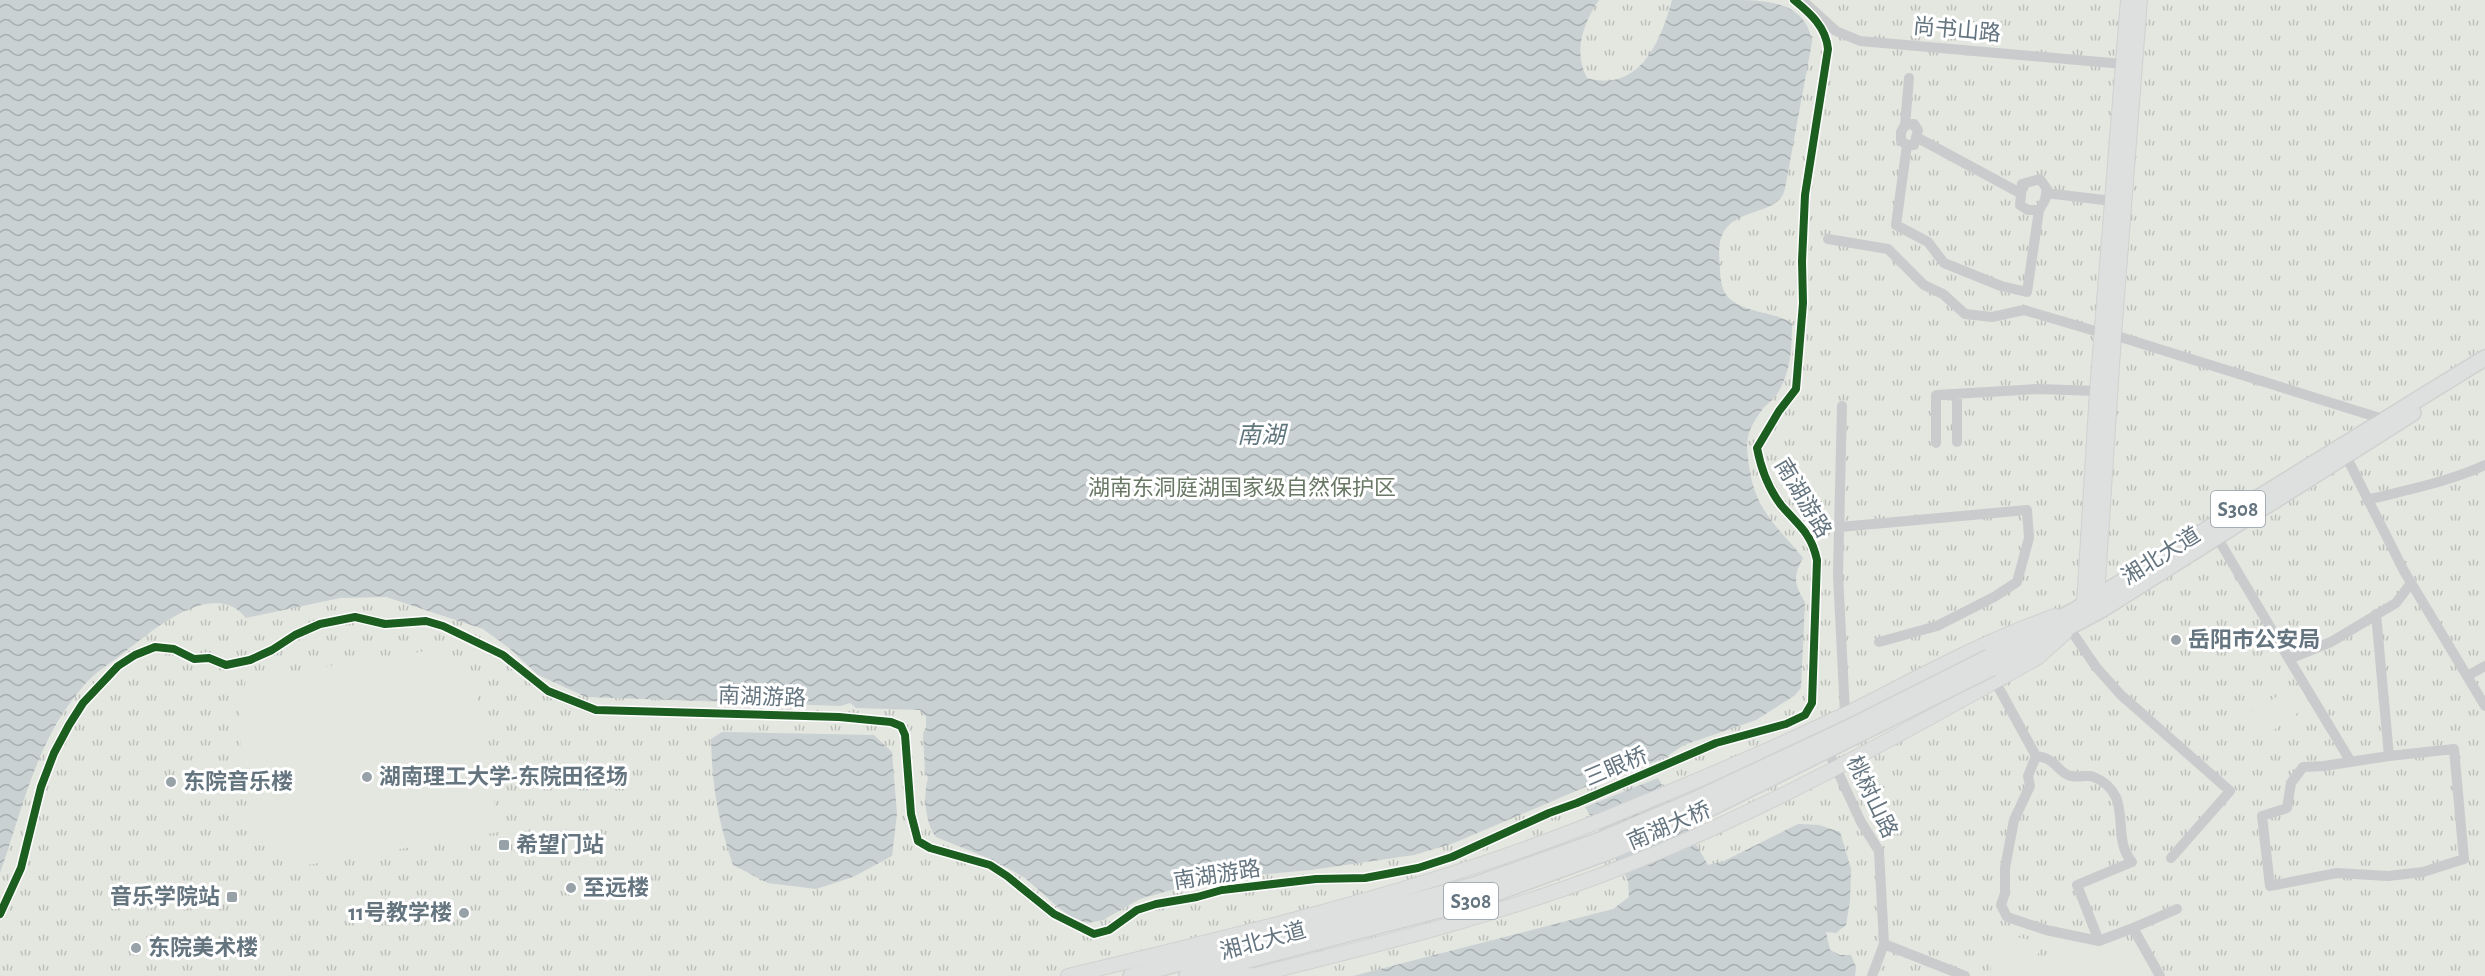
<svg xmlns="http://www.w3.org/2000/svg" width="2485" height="976" font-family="'Alegreya Sans','Noto Sans SC',sans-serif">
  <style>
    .park { fill: url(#park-tufts) }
    .pitch { fill: #e4e6e0 }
    .water { fill: url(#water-waves) }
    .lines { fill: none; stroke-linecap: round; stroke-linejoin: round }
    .major-casing { stroke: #d1d1d1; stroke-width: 16 }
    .highway-casing { stroke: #d0d1d0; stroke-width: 18 }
    .minor { stroke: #cacbcc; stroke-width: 10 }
    .major { stroke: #dedfdf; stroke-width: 14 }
    .highway { stroke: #dedfdf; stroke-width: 15 }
    .highway-bridge-casing { stroke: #d0d1d0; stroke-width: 18; stroke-linecap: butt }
    .highway-bridge { stroke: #dedfdf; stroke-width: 15 }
    .cycleway-casing { stroke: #fff; stroke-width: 11 }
    .cycleway { stroke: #1b5e20; stroke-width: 8 }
    .poi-dot { fill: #97a1a8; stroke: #fff; stroke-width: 2 }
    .labels { text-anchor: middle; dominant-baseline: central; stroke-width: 6; stroke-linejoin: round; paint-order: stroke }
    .shield { fill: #fff; stroke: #939ea6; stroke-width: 1.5 }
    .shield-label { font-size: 21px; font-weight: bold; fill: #657580 }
    .street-label { font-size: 22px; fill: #657580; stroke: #fff }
    .park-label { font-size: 22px; fill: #687864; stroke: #fff }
    .poi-label { font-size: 22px; font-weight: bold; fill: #657580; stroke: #fff; text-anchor: start }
    .water-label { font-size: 24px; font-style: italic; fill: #61777e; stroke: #fff }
  </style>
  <defs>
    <pattern id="park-tufts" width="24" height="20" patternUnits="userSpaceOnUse" patternTransform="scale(1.5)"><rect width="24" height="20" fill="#e4e6e0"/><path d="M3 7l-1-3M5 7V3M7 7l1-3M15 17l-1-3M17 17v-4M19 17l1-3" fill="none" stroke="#bcbfbb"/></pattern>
    <pattern id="water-waves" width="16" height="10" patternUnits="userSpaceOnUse" patternTransform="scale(1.5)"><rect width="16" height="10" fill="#c9d1d3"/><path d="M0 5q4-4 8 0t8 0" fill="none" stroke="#a7aeb0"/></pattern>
  </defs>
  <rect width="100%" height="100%" fill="#f4f4f2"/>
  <path class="park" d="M0 0H2485V976H0Z"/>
  <path class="pitch" d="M432 650 441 652 473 673 499 832 284 869 279 842 254 846 238 722 246 679Z
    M2294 686 2306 707 2264 737 2250 713Z
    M2056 931 2143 958 2138 976H2042Z
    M1997 933 2040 942 2034 976H2005L1990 973Z"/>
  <path class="water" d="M0 0H1599C1583 23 1573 52 1587 78 1640 93 1661 41 1672 0 1691 0 1710 0 1729 0 1764 0 1806 0 1812 42L1786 183C1785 188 1784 195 1780 199 1763 215 1733 211 1722 235 1718 244 1719 257 1720 267 1720 276 1721 290 1728 297 1745 314 1773 311 1792 323 1792 347 1791 373 1777 394 1772 401 1764 406 1759 414 1745 435 1746 442 1749 466 1755 510 1776 525 1803 558 1792 577 1795 586 1805 602L1801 688 1794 696 1756 720 1684 745 1666 757 1642 767 1590 785 1454 843 1414 855 1311 870 1210 879 1140 899 1103 920 1088 923 1073 918 1060 909 1025 878 995 861 936 837C925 824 923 794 928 778L925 771 923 734 926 727V717L920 710 856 708 850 703 841 706 586 697 538 675 509 648 483 629 386 597 340 598 246 618C213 576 149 633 121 655 109 664 95 673 85 684 74 697 62 713 54 728 29 773 17 825 0 873Z
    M722 732 874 735 892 752 897 814 892 856 853 877 816 889 768 883 733 865C718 821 712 786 711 739Z
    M1658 778 1708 865 1724 861 1798 824 1819 825 1840 832 1851 869 1850 901 1846 925 1836 933 1826 932 1830 950 1840 955H1851L1856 967 1855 976H1353L1613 909 1629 897 1628 880 1585 807Z"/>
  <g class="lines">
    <g class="major-casing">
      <path id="major" d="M2101 605 2097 597 2114 335 2140 0
        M2087 614 2084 605 2097 391 2128 0
        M1068 976C1257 931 1447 885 1626 810 1704 778 1783 745 1858 708 1923 675 1986 640 2055 616
        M1225 976 1256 975C1377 945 1500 915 1617 869 1763 812 1901 734 2037 658L2066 632"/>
    </g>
    <g class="highway-casing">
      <path id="highway" d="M1989 657 2084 605 2485 358
        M1992 668 2103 609 2413 413
        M1131 976 1474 885 1603 839 1690 802
        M1187 976 1477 900 1611 851 1695 816"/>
    </g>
    <path class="minor" d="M1802 0 1836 31 1860 41 2123 64
      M1905 125 1901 132V141L1907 145H1914L1918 130 1914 124 1905 125 1909 78
      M1918 138 2020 193
      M1907 145 1896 225 1928 242 1944 263 2001 286 2027 292 2039 210 2045 200 2047 189 2040 179 2022 184 2020 205 2028 210H2039
      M2046 193 2112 201
      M1828 239 1888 249 1924 285 1943 294 1965 314 1992 317 2024 310 2102 333
      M2114 335 2383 419
      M1842 406 1838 574 1845 714
      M1957 442V394
      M1936 443V395L2037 389 2097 391
      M2346 456 2404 571 2485 706
      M2367 500C2407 490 2448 482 2485 465
      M1840 527 2027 510 2029 538 2017 582 1994 597 1937 626 1879 642
      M2217 537 2289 659 2331 642 2396 603 2411 583
      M2376 614 2389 756 2454 749 2464 859 2423 872 2388 876 2337 873 2270 886 2262 816 2287 808 2291 783 2303 767 2324 766 2389 756
      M2070 629 2096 667 2121 695 2230 791 2171 858
      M2289 659 2351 762
      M2467 676 2485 666
      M1995 681 2036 756 2028 776 2030 786 2014 820 2005 868V893L2001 905 2007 917 2046 930 2099 941 2133 928 2160 976
      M1825 744 1861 822 1879 851 1884 944 1965 976
      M2036 756C2057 758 2057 773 2071 776 2079 778 2087 774 2094 777 2136 795 2109 836 2132 862L2077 885 2099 941
      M2133 928 2177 909
      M1872 976 1884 944"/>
    <use href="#major" class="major"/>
    <use href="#highway" class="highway"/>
    <g class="highway-bridge-casing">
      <path id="highway-bridge" d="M1690 802 1850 727 1989 657
        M1695 816 1992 668"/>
    </g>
    <use href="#highway-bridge" class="highway-bridge"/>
    <g class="cycleway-casing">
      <path id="cycleway" d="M0 914 21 868 41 787 54 753 69 725 83 703 118 666 135 655 155 647 174 649 194 659 209 658 226 665 250 660 272 650 295 635 320 624 355 617 385 624 426 621 443 626 503 655 548 691 596 710 839 717 891 722 901 726 905 735 911 814 918 841 930 848 990 865 1007 876 1054 914 1094 934 1109 930 1137 910 1156 904 1197 897 1222 890 1316 879 1365 878 1418 868 1452 857 1549 813 1577 803 1716 743 1786 724 1805 715 1812 703 1817 560C1811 532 1798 525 1781 505 1768 488 1761 469 1757 448L1779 411 1796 389 1803 303 1802 261 1805 195 1828 49C1826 27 1810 13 1794 0"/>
    </g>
    <use href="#cycleway" class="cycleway"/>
  </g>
  <g class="poi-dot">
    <circle cx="2176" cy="640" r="6"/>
    <circle cx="367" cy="777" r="6"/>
    <circle cx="171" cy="782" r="6"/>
    <rect x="498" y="839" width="12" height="12" rx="3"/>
    <circle cx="571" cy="888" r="6"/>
    <rect x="226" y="891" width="12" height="12" rx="3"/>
    <circle cx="464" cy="913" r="6"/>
    <circle cx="136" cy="948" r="6"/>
  </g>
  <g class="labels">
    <g class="shield">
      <rect x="2211" y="491" width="54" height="36" rx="4.5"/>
      <rect x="1444" y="883" width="54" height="36" rx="4.5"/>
    </g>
    <g class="shield-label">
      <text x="2238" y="509">S308</text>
      <text x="1471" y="901">S308</text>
    </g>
    <g class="street-label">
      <text transform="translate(1957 30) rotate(5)">尚书山路</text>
      <text transform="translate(1803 498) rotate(59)">南湖游路</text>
      <text transform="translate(2161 556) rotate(-32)">湘北大道</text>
      <text transform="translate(762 697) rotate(2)">南湖游路</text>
      <text transform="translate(1616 767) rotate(-23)">三眼桥</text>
      <text transform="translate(1872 797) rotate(64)">桃树山路</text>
      <text transform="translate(1669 826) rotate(-23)">南湖大桥</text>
      <text transform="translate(1217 875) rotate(-9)">南湖游路</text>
      <text transform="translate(1263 941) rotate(-15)">湘北大道</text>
    </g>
    <g class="park-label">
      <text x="1242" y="488">湖南东洞庭湖国家级自然保护区</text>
    </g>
    <g class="poi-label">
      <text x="2188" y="640">岳阳市公安局</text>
      <text x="379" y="777">湖南理工大学-东院田径场</text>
      <text x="183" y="782">东院音乐楼</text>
      <text x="516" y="845">希望门站</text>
      <text x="583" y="888">至远楼</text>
      <text x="220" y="897" text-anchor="end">音乐学院站</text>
      <text x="452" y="913" text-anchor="end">11号教学楼</text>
      <text x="148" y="948">东院美术楼</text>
    </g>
    <g class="water-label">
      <text x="1261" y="436">南湖</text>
    </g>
  </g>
</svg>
